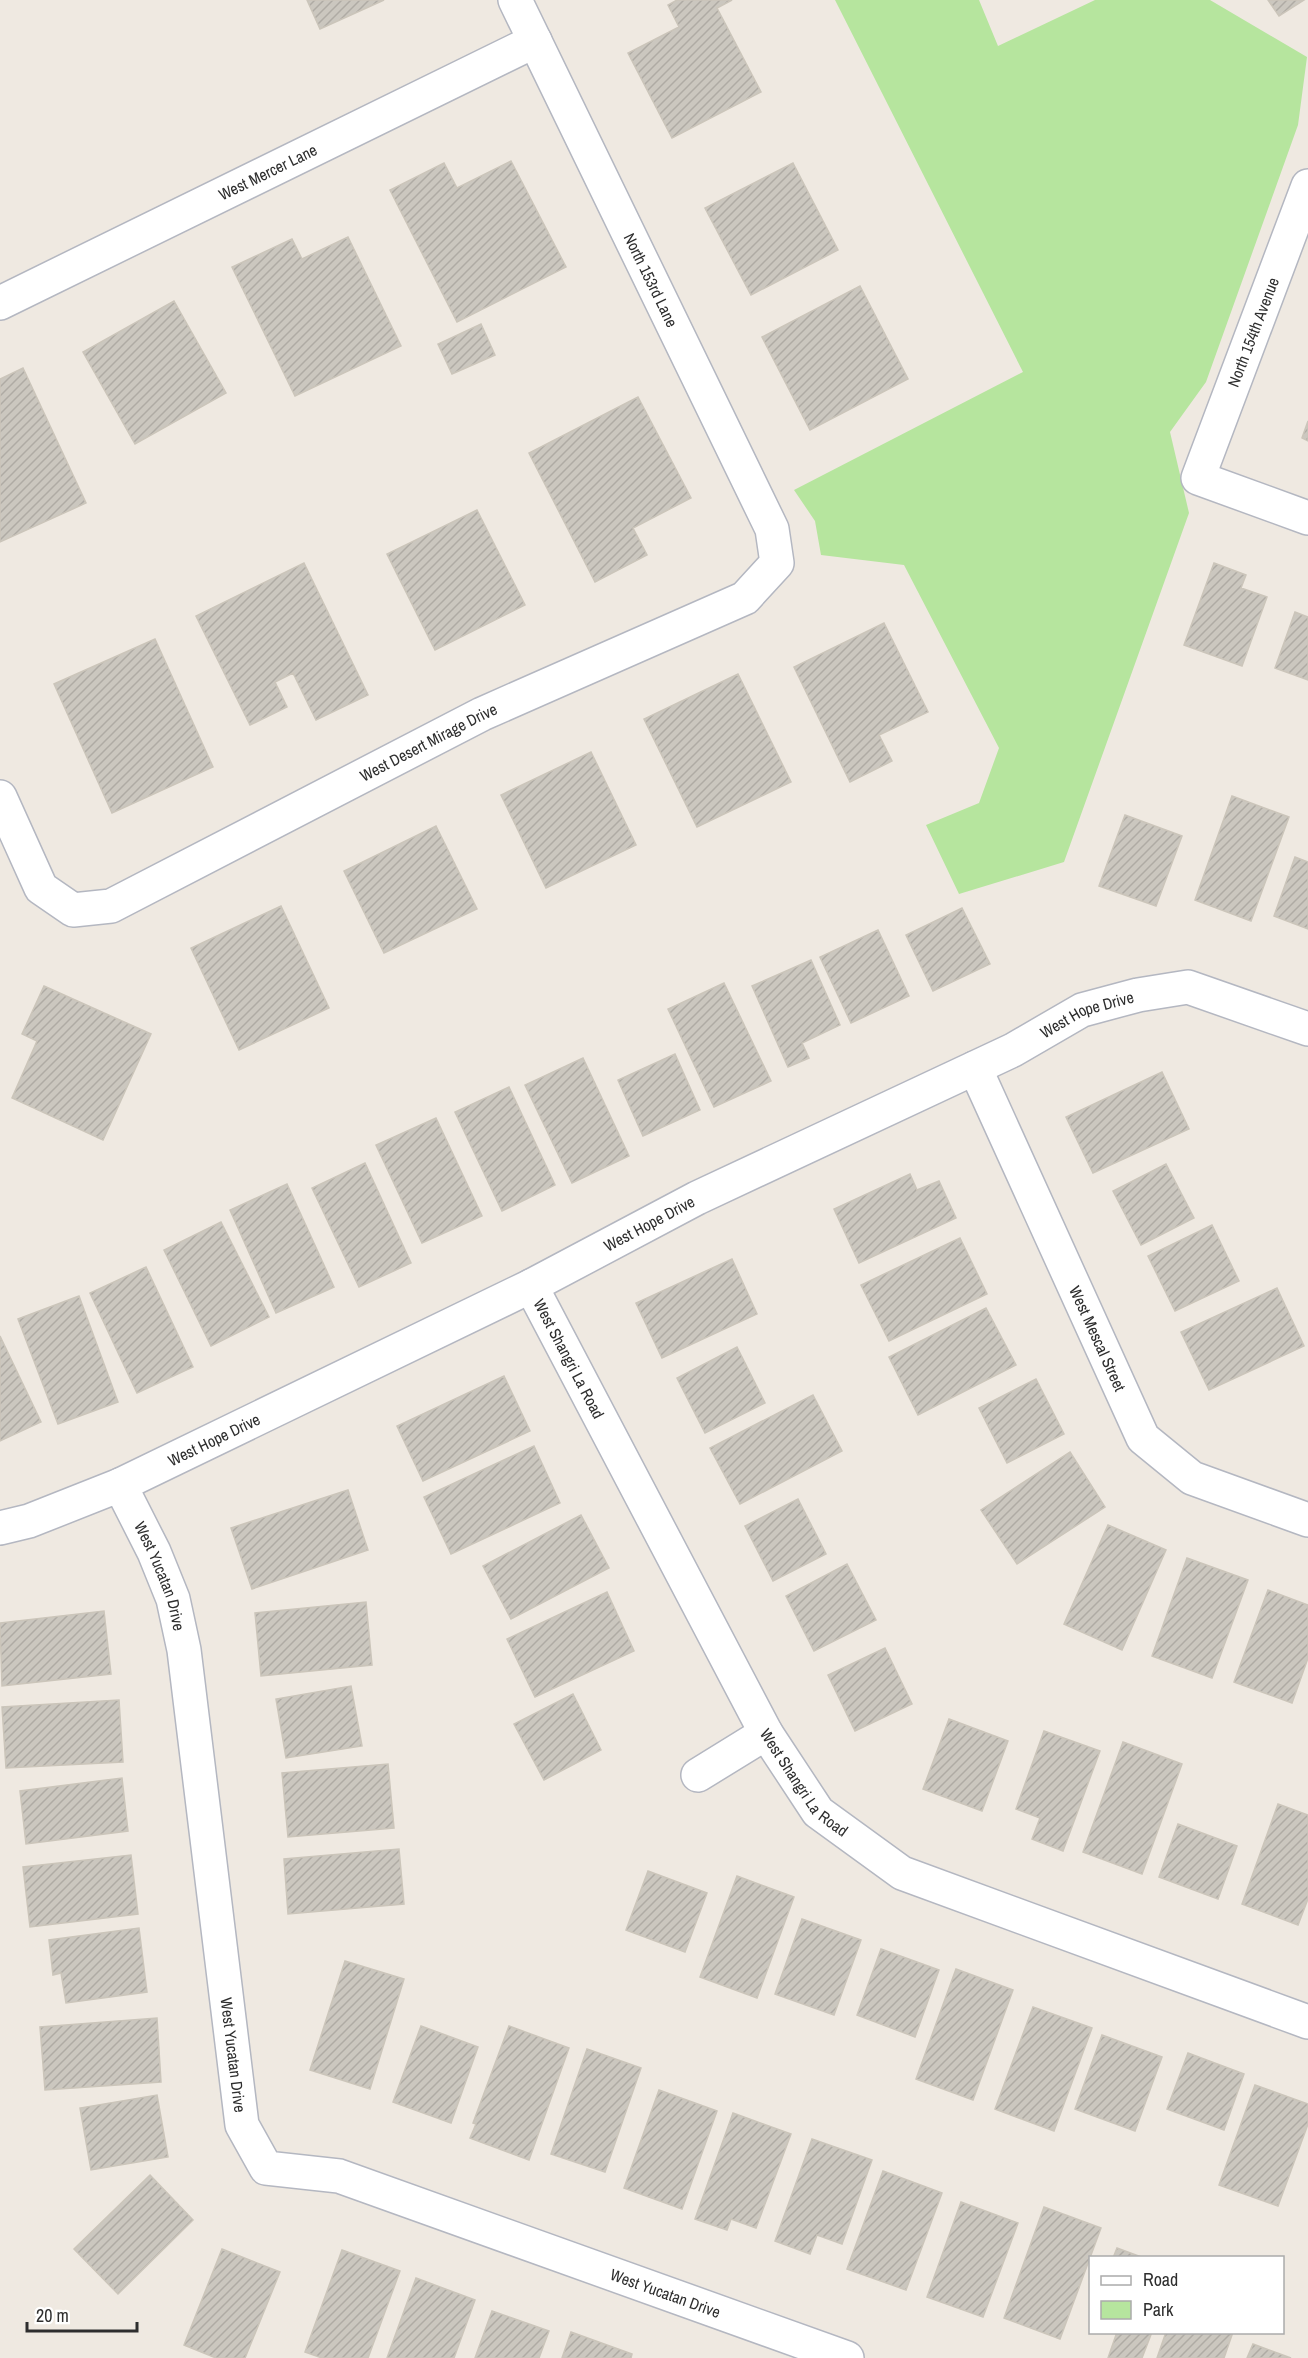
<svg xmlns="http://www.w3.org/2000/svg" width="1308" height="2358" font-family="'Archivo Narrow',sans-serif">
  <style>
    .park { fill: #b6e59e }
    .building { fill: url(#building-hatch); stroke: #cbc5ba; stroke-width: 1.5 }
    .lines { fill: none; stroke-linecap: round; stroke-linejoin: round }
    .minor-casing { stroke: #b4b7c1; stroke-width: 36 }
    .minor { stroke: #fff; stroke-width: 33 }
    .labels { text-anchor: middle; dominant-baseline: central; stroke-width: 6; stroke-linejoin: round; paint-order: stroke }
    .street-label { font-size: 16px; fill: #2e2e2e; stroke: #fff }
  </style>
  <defs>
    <pattern id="building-hatch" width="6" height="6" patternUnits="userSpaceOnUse" patternTransform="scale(1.5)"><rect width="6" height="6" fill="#cbc7bf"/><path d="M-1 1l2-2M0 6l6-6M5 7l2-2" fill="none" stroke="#afaba4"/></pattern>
  </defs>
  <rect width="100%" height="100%" fill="#efe9e1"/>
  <path class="park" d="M835 0H979L998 46 1095 0H1210L1307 57 1298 125 1206 382 1170 432 1189 513 1064 862 959 894 926 825 979 803 999 748 904 565 821 555 815 521 794 490 1023 372Z"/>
  <path class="building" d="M307 0H384L320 29Z
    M677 0H732L717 8 761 92 672 138 628 53 679 27 668 5Z
    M1268 0H1304L1279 16Z
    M511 161 566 267 457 322 390 190 444 163 457 188Z
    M793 163 838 250 751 295 705 208Z
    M348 237 401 346 295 396 232 267 292 239 302 259Z
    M860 286 908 379 810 430 762 337Z
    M174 301 226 393 135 444 83 352Z
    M481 324 495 355 452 374 438 344Z
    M23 368 86 503 0 542V379Z
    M638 397 691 498 633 528 647 555 595 582 529 453Z
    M1308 421V441L1302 438Z
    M477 510 525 605 435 650 387 554Z
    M304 563 368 695 316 720 293 673 275 682 287 707 250 725 196 616Z
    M1214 563 1246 575 1241 588 1267 597 1242 666 1184 645Z
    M1295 612 1308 617V680L1275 668Z
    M884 623 928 712 879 735 892 761 850 782 794 667Z
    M155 639 213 767 112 813 54 684Z
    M738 674 791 782 697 827 644 719Z
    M591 752 636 845 546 888 501 795Z
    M1232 796 1289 817 1251 921 1195 900Z
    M1125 815 1182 836 1156 906 1099 886Z
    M436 826 477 909 384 953 344 871Z
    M1295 857 1308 862V929L1274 916Z
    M281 906 329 1008 239 1050 191 948Z
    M962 908 990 964 933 991 906 935Z
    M878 930 909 996 851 1023 820 957Z
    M811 960 840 1025 802 1043 809 1058 788 1067 752 986Z
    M724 983 771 1081 714 1107 668 1009Z
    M44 986 151 1034 103 1140 12 1098 37 1041 22 1034Z
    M675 1054 700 1110 643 1136 618 1080Z
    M583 1058 629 1156 572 1183 525 1085Z
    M1162 1072 1189 1129 1093 1173 1066 1117Z
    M509 1087 555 1185 502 1211 455 1112Z
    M436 1118 482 1216 422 1243 376 1145Z
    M365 1163 411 1263 359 1287 312 1188Z
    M1166 1164 1194 1218 1141 1245 1113 1191Z
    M910 1174 917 1190 939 1181 956 1218 859 1263 834 1209Z
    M287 1184 334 1287 276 1313 230 1210Z
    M221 1222 269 1317 211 1346 164 1250Z
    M1212 1225 1239 1281 1175 1311 1148 1256Z
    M960 1238 987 1294 889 1341 861 1285Z
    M732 1259 757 1314 662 1358 636 1303Z
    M146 1267 193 1367 137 1393 90 1293Z
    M1277 1288 1304 1346 1209 1390 1181 1332Z
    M79 1296 118 1402 58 1424 18 1319Z
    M986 1308 1016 1365 918 1415 889 1357Z
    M0 1336 41 1422 0 1441Z
    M737 1347 765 1403 705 1433 677 1378Z
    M504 1376 530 1431 423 1481 397 1426Z
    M1036 1379 1064 1434 1007 1463 979 1408Z
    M813 1395 842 1451 740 1504 710 1448Z
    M534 1446 560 1503 451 1554 424 1497Z
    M1070 1452 1105 1507 1017 1564 981 1510Z
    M348 1490 368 1550 252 1589 231 1528Z
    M798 1499 826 1554 773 1581 745 1526Z
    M581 1515 609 1568 511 1619 483 1566Z
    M1108 1525 1166 1550 1122 1650 1064 1624Z
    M1187 1558 1248 1580 1212 1678 1152 1656Z
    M847 1564 876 1620 814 1651 786 1596Z
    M1268 1590 1308 1605V1658L1292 1703 1234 1682Z
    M607 1592 634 1651 535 1697 507 1639Z
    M366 1602 372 1665 261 1676 255 1613Z
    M104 1611 111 1674 2 1686 0 1623Z
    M885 1648 912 1704 855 1731 828 1675Z
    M351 1686 362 1746 286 1758 276 1699Z
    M573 1694 601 1750 544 1780 514 1724Z
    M119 1700 123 1762 6 1768 2 1707Z
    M949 1719 1008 1741 982 1811 923 1789Z
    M1044 1731 1100 1751 1063 1851 1032 1839 1040 1818 1016 1809Z
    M1123 1742 1182 1764 1142 1874 1083 1852Z
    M388 1764 394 1828 288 1837 282 1773Z
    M122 1778 128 1831 26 1844 20 1791Z
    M1278 1804 1308 1815V1899L1298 1925 1242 1904Z
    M1178 1824 1237 1846 1218 1899 1159 1877Z
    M399 1849 404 1904 288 1914 284 1859Z
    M131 1855 138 1914 30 1927 23 1867Z
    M648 1871 707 1893 685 1952 626 1930Z
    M737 1876 794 1897 757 1998 700 1977Z
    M802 1919 861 1940 834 2015 775 1994Z
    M139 1928 147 1992 66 2003 61 1973 53 1975 49 1940Z
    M881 1949 939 1970 915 2037 857 2015Z
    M345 1961 404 1979 370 2089 310 2070Z
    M956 1969 1013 1990 973 2100 916 2079Z
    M1033 2007 1092 2028 1054 2131 995 2109Z
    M157 2018 161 2082 45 2090 40 2027Z
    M421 2026 478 2047 451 2123 393 2102Z
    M509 2026 569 2048 529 2160 470 2138 476 2124 473 2123Z
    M1102 2035 1162 2057 1135 2131 1075 2109Z
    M587 2049 641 2068 605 2172 551 2154Z
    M1188 2053 1244 2074 1224 2130 1167 2109Z
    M1255 2085 1308 2104V2124L1278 2206 1219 2185Z
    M659 2090 717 2111 682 2209 624 2188Z
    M157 2095 168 2157 91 2170 80 2108Z
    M733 2113 791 2134 756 2228 731 2219 727 2230 695 2219Z
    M812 2139 872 2160 842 2244 817 2235 810 2254 775 2241Z
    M883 2171 942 2193 906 2290 847 2269Z
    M150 2175 193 2220 118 2294 74 2249Z
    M961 2202 1018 2223 983 2317 927 2297Z
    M1044 2207 1101 2228 1060 2339 1004 2318Z
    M1117 2248 1144 2258H1113Z
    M222 2249 280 2272 245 2358H216L184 2345Z
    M342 2250 400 2271 368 2358H322L305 2352Z
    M416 2278 475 2300 454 2358H387Z
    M492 2311 549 2331 539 2358H475Z
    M571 2332 632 2354 631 2358H562Z
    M1117 2332H1152L1142 2358H1108Z
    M1166 2332H1233L1224 2358H1157Z
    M1253 2344 1291 2358H1247Z"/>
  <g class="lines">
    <g class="minor-casing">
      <g id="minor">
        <path d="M1308 186 1198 478 1308 518"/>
        <path id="s1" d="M0 303 535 41"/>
        <path id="s2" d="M0 797 41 888 73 910 111 906 482 714 745 598 777 563 772 529 515 0"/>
        <path id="s3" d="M975 1068 1143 1438 1192 1478 1308 1520"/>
        <path id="s4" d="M531 1286 766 1733 818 1812 902 1873 1308 2022"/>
        <path id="s5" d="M120 1485 154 1552 173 1599 184 1650 242 2125 266 2168 339 2176 847 2358"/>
        <path id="s6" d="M0 1528 29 1521 120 1485 531 1286 697 1198 1013 1050 1082 1010 1138 995 1188 987 1308 1029"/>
        <path d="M698 1775 766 1733"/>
      </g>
    </g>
    <use href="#minor" class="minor"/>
  </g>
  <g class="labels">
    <g class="street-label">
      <text stroke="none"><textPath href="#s1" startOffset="298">West Mercer Lane</textPath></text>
      <text transform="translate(651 280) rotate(64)">North 153rd Lane</text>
      <text transform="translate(1253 332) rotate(-69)">North 154th Avenue</text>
      <text stroke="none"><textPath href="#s2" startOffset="534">West Desert Mirage Drive</textPath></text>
      <text stroke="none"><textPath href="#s6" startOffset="1204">West Hope Drive</textPath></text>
      <text stroke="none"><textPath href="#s6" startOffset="718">West Hope Drive</textPath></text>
      <text stroke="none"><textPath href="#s3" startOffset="297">West Mescal Street</textPath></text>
      <text stroke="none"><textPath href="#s4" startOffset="82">West Shangri La Road</textPath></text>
      <text stroke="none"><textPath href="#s6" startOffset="232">West Hope Drive</textPath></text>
      <text stroke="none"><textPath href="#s5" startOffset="100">West Yucatan Drive</textPath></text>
      <text stroke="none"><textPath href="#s4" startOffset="568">West Shangri La Road</textPath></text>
      <text stroke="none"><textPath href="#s5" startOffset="586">West Yucatan Drive</textPath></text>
      <text stroke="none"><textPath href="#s5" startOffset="1126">West Yucatan Drive</textPath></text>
    </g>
  </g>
  <rect x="1089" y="2256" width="195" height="78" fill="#ffffff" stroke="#ababab" stroke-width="1.5"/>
  <rect x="1101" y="2276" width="30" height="9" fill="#ffffff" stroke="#ababab" stroke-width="1.5"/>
  <text x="1143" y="2286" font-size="18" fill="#2e2e2e">Road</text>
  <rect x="1101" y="2301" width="30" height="18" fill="#b6e59e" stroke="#ababab" stroke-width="1.5"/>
  <text x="1143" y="2316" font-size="18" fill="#2e2e2e">Park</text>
  <path d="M27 2322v9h110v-9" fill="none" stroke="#2e2e2e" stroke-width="3"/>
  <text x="36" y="2322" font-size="18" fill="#2e2e2e" stroke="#ffffff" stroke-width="4.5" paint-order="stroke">20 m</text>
</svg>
